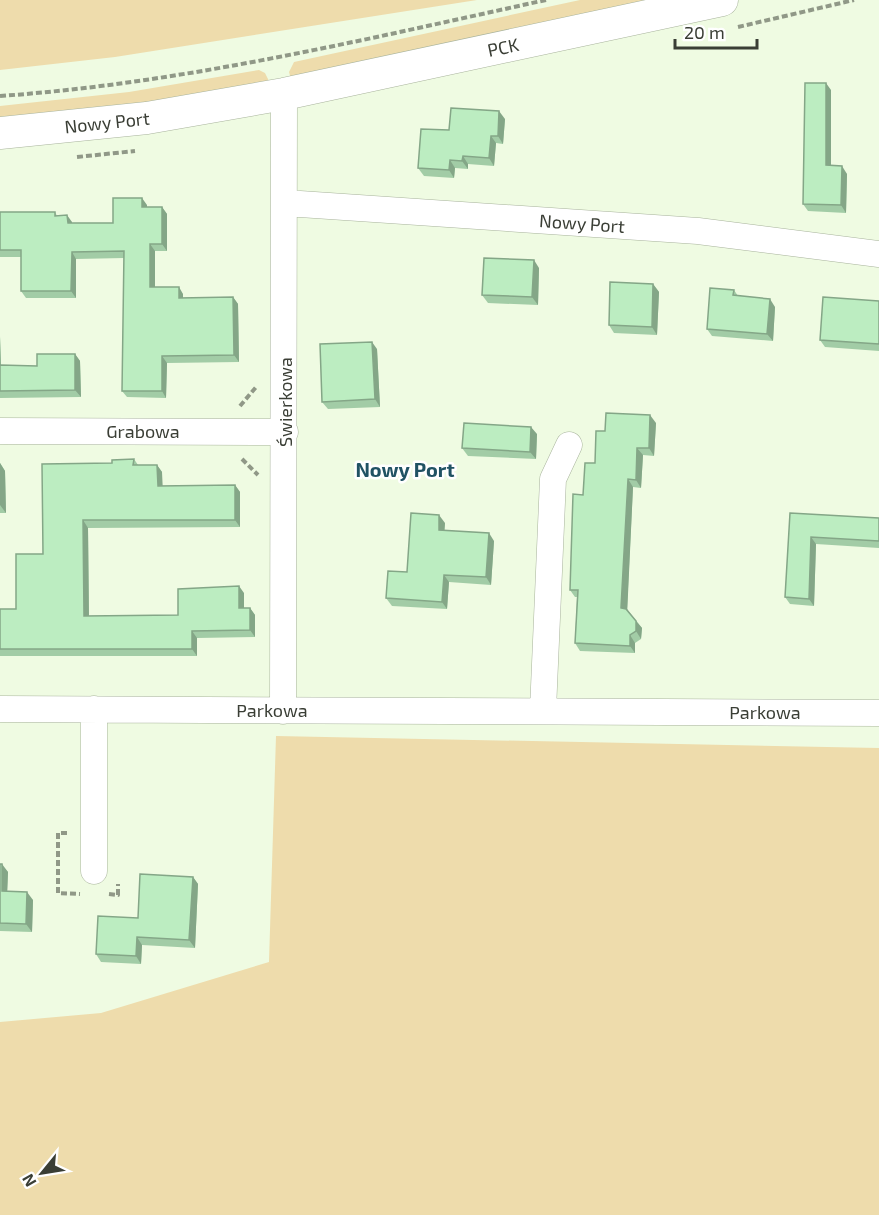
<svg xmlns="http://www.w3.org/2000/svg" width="879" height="1215" font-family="'Exo 2',sans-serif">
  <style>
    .green { fill: #eedcac }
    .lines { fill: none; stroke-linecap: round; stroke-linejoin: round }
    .minor-casing { stroke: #a8b39c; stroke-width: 27 }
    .tertiary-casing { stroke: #a8b39c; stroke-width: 33 }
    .path { stroke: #909887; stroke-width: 4; stroke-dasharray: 6 3; stroke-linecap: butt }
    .minor { stroke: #fff; stroke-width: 26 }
    .tertiary { stroke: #fff; stroke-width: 32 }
    .wall { fill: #a2cca6 }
    .shaded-wall { fill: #84a687 }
    .building { fill: #bcedc1; stroke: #84a687; stroke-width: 1.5 }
    .labels { text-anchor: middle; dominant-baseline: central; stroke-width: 5; stroke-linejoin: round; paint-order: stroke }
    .street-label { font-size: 18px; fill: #3a3e35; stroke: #fff }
    .neighbourhood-label { font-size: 20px; font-weight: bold; fill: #205263; stroke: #fff }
  </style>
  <rect width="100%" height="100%" fill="#effbe2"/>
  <path class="green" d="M0 0H477L115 57 0 70Z
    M580 0H657L291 79 289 72 294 62Z
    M259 70 265 73 270 83 132 107 0 121V106L129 92Z
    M276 736 879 748V1215H0V1022L101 1013 269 962Z"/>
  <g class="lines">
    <g class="minor-casing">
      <path id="minor" d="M285 203 698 231 879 254
        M0 431 285 432
        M0 709 879 713
        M94 709V871
        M543 710 553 479 569 445
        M283 711 284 94"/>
    </g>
    <g class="tertiary-casing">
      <path id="tertiary" d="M0 133 147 118 284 94 722 0"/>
    </g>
    <path class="path" d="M738 27 854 0
      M0 96C185 83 366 39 546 0
      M77 157 135 151
      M240 406 257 386
      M242 459 258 475
      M67 833H58V893L80 894
      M109 894 118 895V884"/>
    <use href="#minor" class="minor"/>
    <use href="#tertiary" class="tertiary"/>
  </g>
  <path class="wall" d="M831 90V165L847 174 846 213 808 211 803 204Z
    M505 119 503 144 496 143 494 166 468 164V169L455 168 454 178 424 176 418 168 449 130Z
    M147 205V207H162L167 214V251H155V287L183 294V298L233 297 238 304 239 362 167 363 166 398 127 397 122 391 124 258 76 259V298H26L21 291V257H0V212H55L57 216 72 222V223H113Z
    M539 268 538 305 488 303 482 295Z
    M653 284 659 292 657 335 614 333 609 325Z
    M734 290 738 296 775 307 773 341 712 336 707 329Z
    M879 301V351L825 347 820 340Z
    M0 336 1 365 37 366 75 354 80 361 81 397 0 398Z
    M377 349 380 407 328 409 322 402Z
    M656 423 654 456 643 455 641 488 633 487 627 609 642 628 641 639 635 643V653L580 651 575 643 577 597H575L570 590 583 495 595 463 605 431Z
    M537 434 536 459 468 456 462 448Z
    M134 459 138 465H157L162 472V486L235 485 240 492V527L88 528 89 616 178 615 244 593V608H250L255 615V637L197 638V656H0V609H16L112 463Z
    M0 463 5 471 6 513H0Z
    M790 513 879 518V548L816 544 814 606 790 604 785 597Z
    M445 523 444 531 494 541 491 585 449 582 447 609 392 606 386 598 407 572Z
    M0 864 8 872 7 891 33 900 32 932 0 931Z
    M193 877 198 884 195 948 142 945 141 964 101 962 96 954 138 918Z"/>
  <path class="shaded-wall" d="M826 83 831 90V173L826 165Z
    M499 111 505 119 503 144 498 136Z
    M491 136 496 143 494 166 489 158Z
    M463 156 468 164V169L462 161Z
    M450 160 455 168 454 178 449 170Z
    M842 166 847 174 846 213 841 205Z
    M142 198 147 205V213L142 207Z
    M162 207 167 214V251L162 244Z
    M67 215 72 222V230L68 223Z
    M150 244 155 251V294L150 287Z
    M72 252 76 259V298L71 291Z
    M534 260 539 268 538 305 532 297Z
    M653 284 659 292 657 335 652 327Z
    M179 287 183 294V304L179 298Z
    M233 297 238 304 239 362 234 355Z
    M770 299 775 307 773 341 767 334Z
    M0 336V337L1 373 0 372Z
    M372 342 377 349 380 407 375 399Z
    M75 354 80 361 81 397 75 390Z
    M162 356 167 363 166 398 162 391Z
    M650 415 656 423 654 456 649 448Z
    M531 427 537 434 536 459 530 452Z
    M637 448 643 455 641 488 636 480Z
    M0 463 5 471 6 513 0 505Z
    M157 465 162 472 163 493 158 486Z
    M628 479 633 487 627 616 621 608Z
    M235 485 240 492V527L235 520Z
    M439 515 445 523 444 538 439 530Z
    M83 520 88 528 89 623 84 616Z
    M489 533 494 541 491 585 486 577Z
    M811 537 816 544 814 606 809 599Z
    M444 575 449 582 447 609 442 602Z
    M239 586 244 593V615L239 608Z
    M250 608 255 615V637L250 630Z
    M636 621 642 628 641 639 636 631Z
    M192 631 197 638V656L192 649Z
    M630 635 635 643V653L630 646Z
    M2 864 8 872 7 899 2 891Z
    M193 877 198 884 195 948 189 940Z
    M27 892 33 900 32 932 26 924Z
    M137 937 142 945 141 964 136 956Z"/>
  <path class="building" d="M805 83H826V165L842 166 841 205 803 204Z
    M451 108 499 111 498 136H491L489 158 463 156 462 161 450 160 449 170 418 168 421 129 449 130Z
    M113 198H142V207H162V244H150V287H179V298L233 297 234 355 162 356V391H122L124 251 72 252 71 291H21V250H0V212H55V216L67 215 68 223H113Z
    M484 258 534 260 532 297 482 295Z
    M610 282 653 284 652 327 609 325Z
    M710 288 734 290 733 295 770 299 767 334 707 329Z
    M823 297 879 301V344L820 340Z
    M372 342 375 399 322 402 320 344Z
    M37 354H75V390L0 391V365L37 366Z
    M606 413 650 415 649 448H637L636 480 628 479 621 608 626 609 636 621V631L630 635V646L575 643 578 590H570L573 494 583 495 585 463H595L596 431H605Z
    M464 423 531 427 530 452 462 448Z
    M134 459 133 465H157L158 486 235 485V520H83L84 616 178 615V589L239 586V608H250V630L192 631V649H0V609H16V554H43L42 464 112 463V460Z
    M411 513 439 515V530L489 533 486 577 444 575 442 602 386 598 388 571 407 572Z
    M790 513 879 518V541L811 537 809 599 785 597Z
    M0 864H2V891L27 892 26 924 0 923Z
    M140 874 193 877 189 940 137 937 136 956 96 954 98 916 138 918Z"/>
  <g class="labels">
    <g class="street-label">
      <text transform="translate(503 47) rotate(-12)">PCK</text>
      <text transform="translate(107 122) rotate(-6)">Nowy Port</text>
      <text transform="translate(582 223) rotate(4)">Nowy Port</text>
      <text transform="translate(285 402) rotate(-90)">Świerkowa</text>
      <text x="143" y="431">Grabowa</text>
      <text x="272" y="710">Parkowa</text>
      <text x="765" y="712">Parkowa</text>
    </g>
    <g class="neighbourhood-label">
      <text x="405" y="469">Nowy Port</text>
    </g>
  </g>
  <g transform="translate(42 1173) rotate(240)" stroke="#ffffff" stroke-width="4.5" paint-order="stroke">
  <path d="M0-4.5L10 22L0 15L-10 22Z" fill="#3a3e35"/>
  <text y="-9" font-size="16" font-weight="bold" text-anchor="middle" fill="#3a3e35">N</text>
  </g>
  <path d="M675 39v9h82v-9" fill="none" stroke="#3a3e35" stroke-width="3"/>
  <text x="684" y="39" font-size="18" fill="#3a3e35" stroke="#ffffff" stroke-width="4.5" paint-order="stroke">20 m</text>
</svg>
